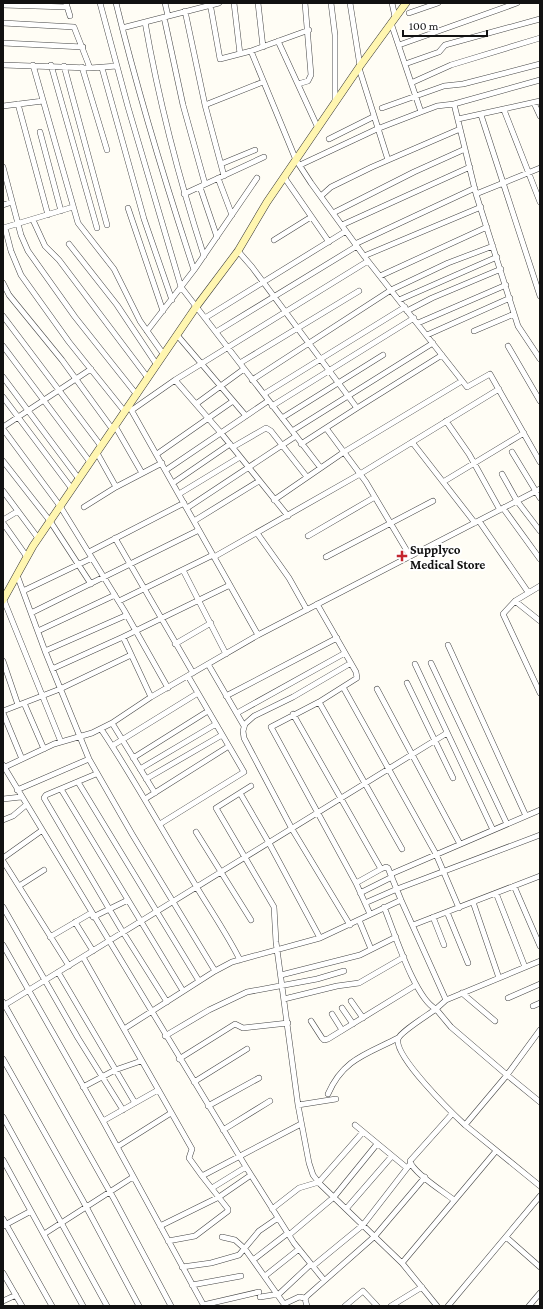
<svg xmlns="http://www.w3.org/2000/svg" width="543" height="1309" font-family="'Crimson Pro',serif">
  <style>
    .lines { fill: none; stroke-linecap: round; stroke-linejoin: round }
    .street-casing { stroke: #444; stroke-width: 6 }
    .secondary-casing { stroke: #333; stroke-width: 8 }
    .street { stroke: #fff; stroke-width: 5 }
    .secondary { stroke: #fff6b0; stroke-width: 7 }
    .poi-dot { fill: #c4262e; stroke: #fff; stroke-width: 1.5 }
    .labels { text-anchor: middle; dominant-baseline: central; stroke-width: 4; stroke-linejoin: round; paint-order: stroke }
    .poi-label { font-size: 13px; font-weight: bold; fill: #111; stroke: #fff; text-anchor: start }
  </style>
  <rect width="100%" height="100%" fill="#fffdf5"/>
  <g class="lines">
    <g class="street-casing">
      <path id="street" d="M66 3 70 16
        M100 3 128 107 181 287 320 467
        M116 3C138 93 165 182 194 270
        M165 3 168 16
        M210 3 220 59 251 51 309 30
        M234 3 240 54
        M258 3 263 47
        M331 3 335 35V102
        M350 3 360 66
        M392 3 395 17
        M3 5 67 7
        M185 11 205 105 224 176
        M409 13 438 3
        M164 17 183 105 205 184
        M145 22C159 102 179 179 204 256
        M3 23 74 27 90 68
        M391 23 421 112 437 106 454 104 476 194
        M122 28 219 3
        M278 41 318 128
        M3 43 83 47
        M399 45 517 3
        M251 51 296 160 311 183 364 256 467 387 490 374 540 462
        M405 64 439 52 445 45 540 19
        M3 65 90 68 117 66
        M33 65 78 223 114 269 140 321 164 355
        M51 65 97 228
        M64 66 107 225
        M82 67 107 150
        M102 68 144 219 172 300
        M359 68 388 160
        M411 83 451 65 540 38
        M298 84 308 81 311 75 305 3
        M534 103 540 116
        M18 104 48 215
        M454 104 540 80
        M205 105 263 82
        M3 106 43 101
        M382 108 444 86 463 84 540 64
        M504 110 540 202
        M481 115 540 296
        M458 119 540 101
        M40 132 61 211
        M329 139 373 117
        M221 164 255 150
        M300 165 377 129 421 112
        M3 167 21 235 28 251 75 317 137 395
        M540 168 476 194 518 326 540 359
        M284 177 329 242
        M218 178 232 215
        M200 187 217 237
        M184 194 264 157
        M321 196 331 187 372 167 460 129
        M3 205 12 202
        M128 208 163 311
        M333 213 414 172 465 149
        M33 220 45 246 59 260 148 378
        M342 225 470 167
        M3 228 73 207
        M5 228 11 251 21 275 69 342 125 412
        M274 240 311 217
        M69 244 117 305 157 365
        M355 244 475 188
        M238 251 252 267 357 408 301 444
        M364 256 481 207
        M380 276 487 227
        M3 283 9 295 62 360 113 430
        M399 300 497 257
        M407 311 432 298 501 269
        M3 316 101 446
        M205 318 346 231
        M418 323 506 285
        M147 331 194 270 257 178
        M474 331 514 314
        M216 332 357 246
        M177 335 246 416
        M427 335 510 298
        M3 346 90 462
        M508 346 540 401
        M240 363 359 291
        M3 377 79 479
        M175 380 221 433 288 516
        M252 380 391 290 448 263 493 246
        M264 394 405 307
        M3 397 72 489
        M196 404 244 369
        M129 406 258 635 540 489
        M272 406 414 318
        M357 408 442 355
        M132 410 175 380 368 261
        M282 418 383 355
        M446 421 469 454 500 510
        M115 426 142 473
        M3 427 91 369
        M326 428 366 482 410 556
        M3 429 60 506 124 610 168 688
        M292 431 433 343
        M412 442 475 523
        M233 447 266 428 271 431 307 477
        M512 452 540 498
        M97 453 116 487
        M157 454 233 401
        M3 461 50 521 91 584
        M166 470 268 401
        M502 474 517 501 540 531
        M443 482 524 433
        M173 483 230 444
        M3 491 38 538
        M179 494 240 457
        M274 500 344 452 462 381
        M84 507 116 487 162 463
        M187 508 296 436
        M503 508 540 559
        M3 520 18 511
        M194 521 259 481
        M479 521 528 592
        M3 523 27 557
        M257 533 289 578 307 610
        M308 536 375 497
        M115 538 193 673
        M89 552 184 503
        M214 557 360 474 499 389
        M326 557 433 501
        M183 570 226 654
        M17 575 45 651 89 759 132 834 215 971
        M540 586 515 601 503 614 540 693
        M23 591 92 558
        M3 598 61 742
        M119 601 213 555
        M515 601 540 621
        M317 604 356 672 357 678 319 702 271 727 356 883 381 869
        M31 613 199 530
        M38 631 115 595
        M123 637 151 697
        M175 644 211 623
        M448 645 526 816
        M45 651 127 615
        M3 661 18 705
        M431 663 507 824
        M208 664 244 726
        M415 664 493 830
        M52 669 123 637 230 585
        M407 683 453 778
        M343 687 436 854 459 908
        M377 689 460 844
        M226 696 337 638
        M319 702 402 849
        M24 703 44 749
        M3 711 60 689 131 655
        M3 713 22 759
        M237 713 345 653
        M293 714 381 869 386 867 388 868 401 900 446 1000 436 1009 451 1027 507 1075 465 1125 540 1186
        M112 723 155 793
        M101 729C135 780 164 834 196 886 211 911 227 934 240 960
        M112 746 198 693
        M133 758 208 711
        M3 765 246 1167 294 1243 324 1280
        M3 768 54 744 92 733 112 723 151 697 258 635
        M140 769 216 724
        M96 774 46 795 44 798 121 929 167 1002
        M146 779 222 735
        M78 782 199 981
        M251 786 216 808 274 907 276 942 298 1105 309 1163 313 1175 320 1184 402 1263 437 1306
        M61 789 183 991
        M17 790 89 759
        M240 793 269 843 320 938
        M3 799 21 797
        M145 799 229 746
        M3 820 13 816 26 805
        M160 824 244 772 188 676
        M196 832 251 920
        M3 858 41 831
        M3 861 69 966
        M391 874 540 810
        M356 883 370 914
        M19 886 44 870
        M514 886 540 946
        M360 893 392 877
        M496 893 525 967
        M473 902 499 978
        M365 903 397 889 540 835
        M3 907 78 1038 123 1110
        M384 907C394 931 415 999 436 1009 428 1015 400 1032 398 1039 394 1056 452 1113 465 1125
        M447 912 468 963
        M93 917 128 900
        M433 917 444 945
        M359 920 371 949
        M75 922 93 951
        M350 925 292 829 244 738 243 731 245 724 254 716 293 697 351 663
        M413 925 540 876
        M50 937 91 913
        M3 945 103 1121 204 1306
        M83 957 192 1149 189 1158 202 1176 301 1124
        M58 972 135 1103
        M281 975 360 955 396 937
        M462 993 495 1021
        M508 998 540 984
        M284 999 337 986 359 983 404 957
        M446 1000 540 961
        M351 1001 363 1018
        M3 1002 114 1199 171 1306
        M3 1006 447 733
        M533 1006 540 1003
        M342 1008 353 1024
        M332 1014 342 1030
        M311 1021 322 1038 324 1040 328 1039 416 985
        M124 1029 215 971 232 962 320 938 401 900
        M540 1030 507 1075 540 1102
        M165 1036 209 1010 247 992 317 979 344 971
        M3 1059 82 1199 139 1306
        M179 1059 235 1024 243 1028 288 1023
        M194 1082 247 1049
        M83 1087 115 1070 141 1061
        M328 1094C343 1059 367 1054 398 1038
        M298 1105 336 1099
        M208 1106 259 1078
        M452 1114 410 1161C413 1173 444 1192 454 1200
        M3 1117 107 1306
        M103 1121 158 1090
        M355 1125 407 1168
        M223 1130 270 1101
        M117 1147 171 1113
        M3 1160 83 1306
        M212 1188 246 1167
        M272 1209 299 1188 319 1182 363 1132
        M346 1209 392 1156
        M3 1219 52 1306
        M3 1226 31 1211
        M160 1226 219 1197 251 1175
        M44 1234 133 1177
        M289 1235 334 1197 377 1144
        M222 1237 235 1240 245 1249 284 1304 299 1297 305 1298
        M506 1237 540 1267
        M168 1241 195 1236 228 1211V1209L202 1176
        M253 1260 288 1233
        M402 1263 496 1151
        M313 1266 363 1225 411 1163
        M182 1267 211 1263 239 1255 259 1231 278 1218
        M3 1273 22 1306
        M265 1276 299 1249
        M192 1285 241 1276
        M260 1297 279 1294 311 1264
        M3 1301 16 1295
        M203 1305 259 1292
        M307 1306 305 1299 307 1296 375 1236 425 1177
        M345 1306 363 1291 377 1306
        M391 1306 422 1287
        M448 1306 540 1196
        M529 1306 540 1293"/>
    </g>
    <g class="secondary-casing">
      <path id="secondary" d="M3 600 33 546 196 307 238 251 267 202 360 66 406 3"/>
    </g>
    <use href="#street" class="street"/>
    <use href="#secondary" class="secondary"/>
  </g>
  <path class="poi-dot" d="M400 550h4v4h4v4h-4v4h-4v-4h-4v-4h4z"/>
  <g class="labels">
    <g class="poi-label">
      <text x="410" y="549">Supplyco<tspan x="410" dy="15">Medical Store</tspan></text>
    </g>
  </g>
  <rect width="543" height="1309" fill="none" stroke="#111111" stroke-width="8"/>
  <path d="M403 30v6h84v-6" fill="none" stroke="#111111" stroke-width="2"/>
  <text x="409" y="30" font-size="12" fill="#111111" stroke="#ffffff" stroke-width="3" paint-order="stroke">100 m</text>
</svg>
